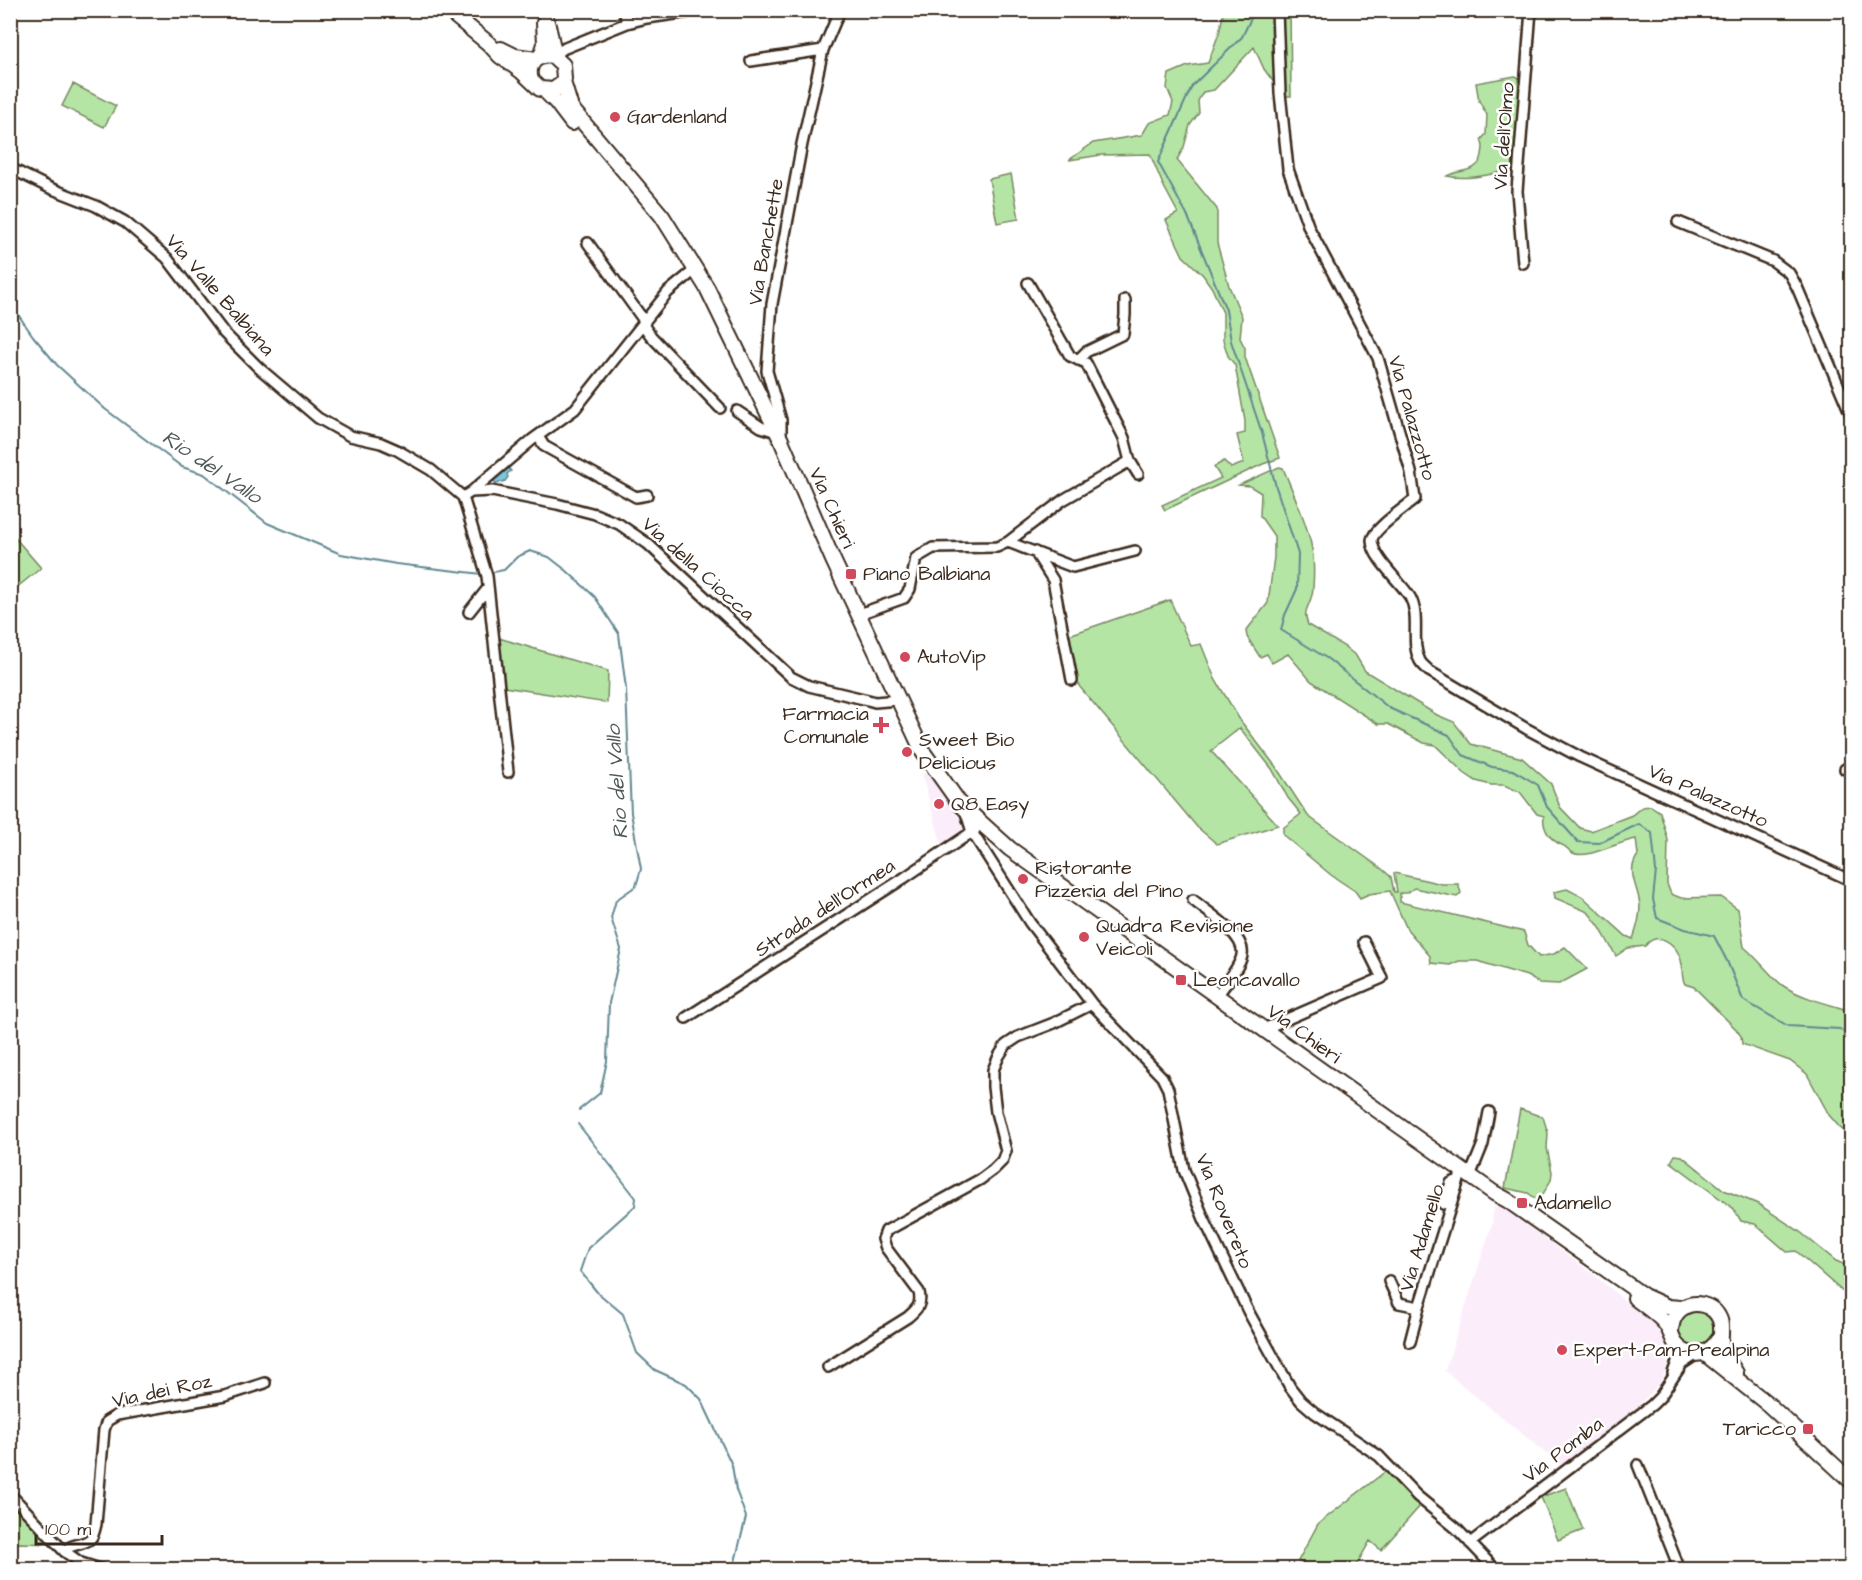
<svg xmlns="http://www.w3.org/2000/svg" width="1862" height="1580" font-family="'Architects Daughter',sans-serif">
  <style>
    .built { fill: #fbeefa }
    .green { fill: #b5e5a5; stroke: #788862; stroke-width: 1.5 }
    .water { fill: #7cc7dc; stroke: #628890; stroke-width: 1.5 }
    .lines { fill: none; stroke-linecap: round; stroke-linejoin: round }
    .stream { stroke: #628890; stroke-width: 2 }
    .street-casing { stroke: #3b2a1e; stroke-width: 14 }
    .secondary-casing { stroke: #3b2a1e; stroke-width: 16 }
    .primary-casing { stroke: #3b2a1e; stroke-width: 18 }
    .street { stroke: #fff; stroke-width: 9 }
    .secondary { stroke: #fff; stroke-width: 12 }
    .primary { stroke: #fff; stroke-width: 14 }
    .poi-dot { fill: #d1495b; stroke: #fff; stroke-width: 2 }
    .labels { text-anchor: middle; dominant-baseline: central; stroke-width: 5; stroke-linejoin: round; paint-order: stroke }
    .poi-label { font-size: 20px; fill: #3b2a1e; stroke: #fff; text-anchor: start }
    .street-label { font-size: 20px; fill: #3b2a1e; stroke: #fff }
    .water-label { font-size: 21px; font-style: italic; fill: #4e5957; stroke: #fff }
  </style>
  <rect width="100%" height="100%" fill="#fff"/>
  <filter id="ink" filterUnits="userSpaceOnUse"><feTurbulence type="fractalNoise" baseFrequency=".0167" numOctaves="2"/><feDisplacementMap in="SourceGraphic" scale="12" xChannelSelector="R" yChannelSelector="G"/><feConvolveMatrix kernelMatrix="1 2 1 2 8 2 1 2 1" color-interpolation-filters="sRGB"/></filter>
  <g filter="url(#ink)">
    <path class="built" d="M927 772 967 829 942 846 922 775Z
      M1494 1207H1502L1594 1275 1654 1325 1667 1343V1367L1660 1383 1618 1427 1560 1465 1445 1371 1492 1224Z"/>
    <path class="green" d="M1224 11H1273L1275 84 1264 69 1254 47 1214 90 1203 92 1198 101 1199 113 1190 125 1184 147 1177 160 1217 209V243L1229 286 1242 317 1240 338 1245 348V357L1280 458 1263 464 1165 510 1162 505 1221 478 1214 467 1224 461 1231 468 1244 463 1237 435 1245 433V421L1235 365 1228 356 1223 340V313L1212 288 1203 275 1183 256 1166 220 1178 213 1163 185 1150 154 1101 155 1069 160 1093 143 1142 135 1149 123 1170 115 1173 102 1167 88 1169 74 1188 66 1208 63 1219 33Z
      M1281 11H1290L1291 96H1283Z
      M1515 76 1520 78 1516 169C1494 173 1470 181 1447 176 1461 169 1479 173 1482 155 1483 148 1484 146 1481 140L1486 134 1487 115 1479 101 1476 83Z
      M73 84 116 106 104 127 62 106Z
      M1011 174 1019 219 997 223 989 179Z
      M1279 467 1283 468C1293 493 1311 531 1313 557 1314 565 1314 592 1311 598 1307 611 1303 610 1308 625L1345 647 1356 656 1365 671 1437 715 1454 722 1471 744 1522 758 1551 784 1560 807 1580 828 1591 831 1632 815 1642 807 1651 806 1660 812 1668 840 1667 884 1671 894 1681 898 1721 897 1738 909 1744 947C1758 958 1773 980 1785 987 1805 999 1829 1004 1851 1011V1135L1841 1129 1829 1115 1807 1074 1790 1061 1742 1044 1741 1036 1736 1029 1694 987 1685 984C1680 976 1684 969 1681 960 1676 943 1658 930 1645 946L1628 948 1616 956 1599 926 1588 912 1555 898 1554 892 1567 889 1583 897 1626 936 1633 939C1637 928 1640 918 1640 906 1639 887 1625 873 1638 855L1636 839C1620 841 1587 860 1573 853 1569 851 1566 846 1562 845 1550 840 1542 829 1544 816L1537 814 1520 792 1504 785H1491L1476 781 1464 773 1435 745 1424 743 1388 724H1378L1311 681 1288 654 1272 663 1267 654 1260 657 1247 637 1246 631 1268 603 1274 557V536L1260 516 1261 493 1250 486 1239 485Z
      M10 532 41 568 11 592H10Z
      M1170 600 1191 646 1201 644 1215 679 1240 720 1276 767 1308 816 1382 869 1391 877 1394 892H1397L1394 873 1442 884H1458L1461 893 1457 897 1414 888 1407 893H1400V902L1524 932 1528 945 1539 957 1554 954 1565 947 1587 969 1559 984 1539 983 1527 976 1477 961H1459L1450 965 1431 963 1430 956 1407 929 1390 891 1369 894 1360 898 1355 891 1331 875 1283 835V828L1301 814 1288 798 1272 769 1240 728 1211 751 1278 825 1217 844 1197 827 1079 686 1069 635Z
      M499 638 608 671 607 703 504 687Z
      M1520 1109 1543 1117 1548 1133 1547 1148 1552 1172 1551 1180 1539 1201 1528 1193 1505 1188Z
      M1675 1155 1682 1156 1724 1190 1758 1204 1799 1231 1836 1261 1846 1265 1851 1274V1299L1796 1251 1787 1252 1755 1224 1741 1221 1734 1209 1671 1162Z
      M1679 1329a17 17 0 1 1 34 0a17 17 0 1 1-34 0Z
      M1386 1471 1421 1505 1381 1550 1370 1541 1354 1569H1312L1298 1561 1318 1524Z
      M1566 1488 1583 1530 1558 1540 1541 1497Z
      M10 1499 53 1544 20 1543 11 1545Z"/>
    <path class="water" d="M507 467 511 471 507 474 508 477 505 481 496 484 492 479Z"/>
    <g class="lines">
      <path class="stream" d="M1252 10 1253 14 1242 37 1192 86 1158 162 1188 217 1226 310 1231 341 1262 433 1276 487 1298 554 1297 589 1285 615 1281 630 1328 659 1389 708 1449 735 1463 755 1492 767 1513 770 1538 785 1547 807 1578 842 1599 843 1639 824 1652 833 1656 871 1653 899 1657 918 1685 929 1714 936 1727 961 1743 1000 1788 1026 1840 1029 1852 1038
        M10 303 33 336 57 365 105 409 182 467 204 474 267 523 341 554 396 564 482 574
        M488 573 504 570 517 557 530 551 549 557 567 571 595 597 619 634 626 689 631 813 641 869 636 886 616 900 611 918 621 949 609 1003 607 1061 600 1093 579 1110
        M578 1124 636 1198 635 1206 588 1248 580 1271 597 1292 623 1314 637 1353 655 1370 686 1384 701 1399 732 1465 736 1490 746 1517 733 1570"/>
      <g class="street-casing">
        <path id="street" d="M624 10 627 23
          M1277 10 1280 93 1288 169 1309 228 1378 358 1411 472 1415 499C1406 507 1373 529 1372 540 1372 558 1401 582 1410 597 1421 617 1410 642 1420 661 1422 665 1427 668 1429 671L1527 729 1580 757 1852 881
          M557 58 560 51 565 48 627 23 647 18 704 10
          M751 61 823 50
          M10 168 50 188 96 206 125 222 167 258 224 333 259 368 318 418 350 436 381 443 397 450 431 470 463 497 487 576 508 772
          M1678 222 1773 261 1789 273 1797 287 1852 417
          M588 243 645 322
          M1523 263 1517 191 1531 10
          M1028 283 1070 356 1086 363 1124 438 1130 461 1138 474
          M643 325 651 336 720 408
          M1078 360 1086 352 1123 334 1125 315V300
          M737 411 761 427 777 432
          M781 435V420L767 371 772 304 802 144 823 50 840 10
          M538 436 544 446 636 497 647 495
          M471 492 532 440 575 409 668 292 696 269
          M463 497 471 492 492 491 557 504 595 514 619 524 648 544 791 677 809 686 868 700 875 702 898 700
          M1008 542 1063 500 1130 461
          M1035 552 1053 580 1072 680
          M469 612 488 588
          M859 614 904 598 910 589 916 558 933 548 997 547 1008 542 1073 567 1135 551
          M1845 769 1852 771
          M965 810 972 832 1030 923 1092 1004 1162 1077 1168 1089 1184 1170 1204 1219 1248 1311 1290 1387 1301 1401 1315 1413 1379 1456 1417 1496 1456 1528 1496 1570
          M1193 900C1207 912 1246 935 1242 955 1241 965 1224 986 1217 996
          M686 1018 904 878 975 830
          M1264 1029 1382 978 1364 942
          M1470 1176 1483 1144 1489 1112
          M1443 1204 1451 1183 1459 1180
          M1389 1281 1399 1303 1419 1307 1462 1170
          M1410 1342 1419 1307
          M828 1367 908 1317C917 1309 922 1305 919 1292L886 1248 883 1239 886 1231 981 1179 993 1170 1002 1161 1006 1151 996 1112 993 1087V1070L999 1056 1006 1045 1018 1037 1054 1023 1092 1004
          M1673 1373 1677 1362V1345
          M1638 1465 1680 1570
          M10 1494 64 1551 81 1563 103 1570
          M1470 1543 1652 1405 1660 1397 1682 1364 1697 1354
          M64 1551C71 1543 84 1546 91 1538 94 1535 95 1528 96 1524L104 1430 107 1421 117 1415 225 1396 265 1383"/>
      </g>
      <g class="secondary-casing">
        <path id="secondary" d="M543 10C552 26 551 42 557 58
          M540 56 544 44 543 22"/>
      </g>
      <g class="primary-casing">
        <path id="primary" d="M448 10 488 43 500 56 521 71 540 89 554 90 560 85 564 79 563 65 553 56C537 53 526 64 531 80
          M501 49 515 56 536 59
          M563 82 571 108 662 216 707 288 781 440 833 560 923 752 960 804 1010 849 1494 1193 1507 1200 1644 1296 1668 1307 1681 1308
          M544 90 556 102 572 123
          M1635 1298C1645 1306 1656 1313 1664 1322 1670 1329 1671 1336 1675 1343 1689 1362 1712 1354 1720 1336
          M1671 1331C1672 1323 1673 1316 1680 1310 1693 1299 1714 1304 1720 1320 1723 1329 1719 1339 1722 1348 1725 1357 1731 1365 1736 1373
          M1704 1353 1769 1405 1852 1482"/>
      </g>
      <use href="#street" class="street"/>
      <use href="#secondary" class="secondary"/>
      <use href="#primary" class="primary"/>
    </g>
  </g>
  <g class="poi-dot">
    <circle cx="615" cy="117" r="6"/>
    <rect x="845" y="568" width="12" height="12" rx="3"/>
    <circle cx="905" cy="657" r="6"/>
    <path d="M878 716h6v6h6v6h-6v6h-6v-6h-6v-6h6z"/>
    <circle cx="907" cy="752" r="6"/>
    <circle cx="939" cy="804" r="6"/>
    <circle cx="1023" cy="879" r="6"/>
    <circle cx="1084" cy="937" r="6"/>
    <rect x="1175" y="974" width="12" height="12" rx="3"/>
    <rect x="1516" y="1197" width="12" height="12" rx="3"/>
    <circle cx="1562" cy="1350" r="6"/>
    <rect x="1802" y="1423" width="12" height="12" rx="3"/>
  </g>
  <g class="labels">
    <g class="poi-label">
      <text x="627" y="117">Gardenland</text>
      <text x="863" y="574">Piano Balbiana</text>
      <text x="917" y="657">AutoVip</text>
      <text x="869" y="714" text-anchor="end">Farmacia<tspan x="869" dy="23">Comunale</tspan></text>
      <text x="919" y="740">Sweet Bio<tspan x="919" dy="23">Delicious</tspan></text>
      <text x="951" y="804">Q8 Easy</text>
      <text x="1035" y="868">Ristorante<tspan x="1035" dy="23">Pizzeria del Pino</tspan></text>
      <text x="1096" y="926">Quadra Revisione<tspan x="1096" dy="23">Veicoli</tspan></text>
      <text x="1193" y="980">Leoncavallo</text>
      <text x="1534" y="1203">Adamello</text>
      <text x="1574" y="1350">Expert-Pam-Prealpina</text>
      <text x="1796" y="1429" text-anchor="end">Taricco</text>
    </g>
    <g class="street-label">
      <text transform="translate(1504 136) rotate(-86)">Via dell'Olmo</text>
      <text transform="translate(766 242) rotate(-80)">Via Banchette</text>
      <text transform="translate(220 295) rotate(49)">Via Valle Balbiana</text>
      <text transform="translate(1412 418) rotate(74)">Via Palazzotto</text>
      <text transform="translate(832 508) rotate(66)">Via Chieri</text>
      <text transform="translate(698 569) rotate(42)">Via della Ciocca</text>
      <text transform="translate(1708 796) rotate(24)">Via Palazzotto</text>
      <text transform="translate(825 908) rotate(-33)">Strada dell'Ormea</text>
      <text transform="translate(1304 1034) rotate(36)">Via Chieri</text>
      <text transform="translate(1224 1211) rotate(68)">Via Rovereto</text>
      <text transform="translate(1422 1238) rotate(-73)">Via Adamello</text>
      <text transform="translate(162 1391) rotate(-12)">Via dei Roz</text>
      <text transform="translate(1563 1450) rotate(-37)">Via Pomba</text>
    </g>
    <g class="water-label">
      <text transform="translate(212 467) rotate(34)">Rio del Vallo</text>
      <text transform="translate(617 782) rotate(-94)">Rio del Vallo</text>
    </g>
  </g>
  <rect width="1862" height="1580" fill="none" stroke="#fff" stroke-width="36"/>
  <rect x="18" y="18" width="1826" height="1544" fill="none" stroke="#3b2a1e" stroke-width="2" filter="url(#ink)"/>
  <path d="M36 1535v9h126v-9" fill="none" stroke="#3b2a1e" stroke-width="3"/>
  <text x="45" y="1535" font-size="18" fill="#3b2a1e" stroke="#ffffff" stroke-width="4.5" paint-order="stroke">100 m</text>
</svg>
